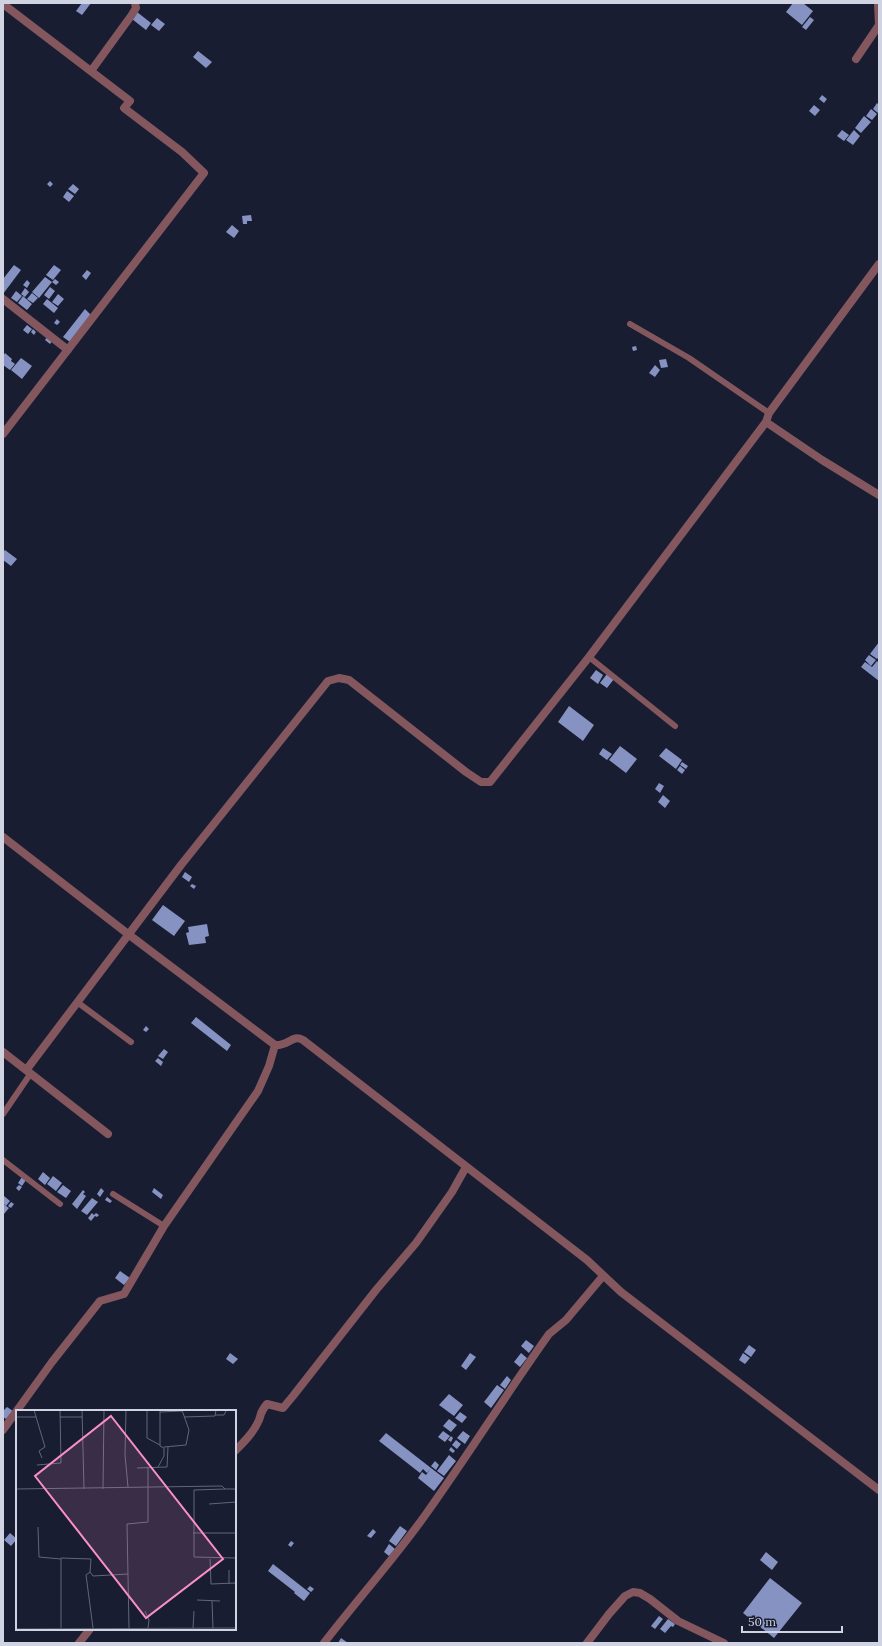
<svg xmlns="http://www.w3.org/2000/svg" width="882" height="1646" font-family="Lora,serif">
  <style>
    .building { fill: #8693c2 }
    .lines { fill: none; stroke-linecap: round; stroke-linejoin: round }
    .lane { stroke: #83575d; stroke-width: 6 }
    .street { stroke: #83575d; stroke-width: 8 }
    .inset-road { fill: none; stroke: #626678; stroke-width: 1 }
    .view { fill: #fa8fc6; fill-opacity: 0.15; stroke: #fa8fc6; stroke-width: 2 }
    .inset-edge { fill: none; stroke: #d0d4e2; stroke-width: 2 }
  </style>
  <rect width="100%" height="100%" fill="#181d31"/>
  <path class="building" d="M82 3H91L82 15 76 11Z
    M793 3H803L813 11 802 25 786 12Z
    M137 12 151 23 146 30 132 19Z
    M810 17 814 20 806 30 802 27Z
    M157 18 165 24 159 31 151 25Z
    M198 51 212 62 206 68 193 57Z
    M822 95 827 99 824 103 819 99Z
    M877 103 879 105 878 113 873 109Z
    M814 105 820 110 815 116 809 111Z
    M871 109 877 114 872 120 866 116Z
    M864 116 871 122 861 133 855 128Z
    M842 130 849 135 844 141 837 136Z
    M854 130 860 136 853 145 846 140Z
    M50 181 53 184 50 187 47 184Z
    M73 184 79 189 75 194 68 189Z
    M67 191 74 196 69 202 63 197Z
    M251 215 252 221H247V224H243L242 216Z
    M232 225 239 231 234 238 226 232Z
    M14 265 21 270 3 294V279Z
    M54 265 61 270 53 280 46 275Z
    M87 270 91 273 86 280 82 276Z
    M45 277 52 282 39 298 32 292Z
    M55 279 59 282 56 285 52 282Z
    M27 280 30 283 27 288 23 285Z
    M50 287 55 291 49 299 44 295Z
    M25 288 29 292 25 297 21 294Z
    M16 291 22 296 17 302 11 298Z
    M32 293 38 298 33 303 27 299Z
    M58 294 64 299 58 306 52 302Z
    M23 296 32 304 27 310 18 303Z
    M47 299 58 308 54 313 43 304Z
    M85 309 91 315 70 342 63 337Z
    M57 319 60 322 57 325 54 323Z
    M27 325 32 329 28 334 23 330Z
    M33 329 36 332 34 335 31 332Z
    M48 336 53 340 50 344 45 340Z
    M636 346 637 350 633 351 632 347Z
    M5 353 12 359 11 361 15 364 10 370 3 365V356Z
    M21 358 32 366 22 379 11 370Z
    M666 359 668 367 661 368 659 360Z
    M655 365 660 370 655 377 649 373Z
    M5 550 17 559 11 566 3 560V552Z
    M879 642V657L877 659 870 654Z
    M869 655 876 660 871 666 865 660Z
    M877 661 879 663V681L861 667 865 662 872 667Z
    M596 670 603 675 598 684 590 678Z
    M607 674 614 679 607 688 600 683Z
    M569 706 594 725 583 741 558 722Z
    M620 746 637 759 626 773 609 760Z
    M603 748 612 754 607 760 599 754Z
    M666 748 682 760 676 769 659 756Z
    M682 762 688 766 686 769 680 765Z
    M680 766 685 770 682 774 677 770Z
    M659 783 664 786 660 793 655 789Z
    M663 795 670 801 665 808 658 802Z
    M185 872 192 877 189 882 182 877Z
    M192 884 196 886 194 889 190 886Z
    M163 905 185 921 174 936 152 920Z
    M207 924 209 936 205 937 206 943 189 945 186 933 189 932 188 927Z
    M196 1017 231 1045 227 1051 191 1023Z
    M146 1026 149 1029 146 1032 143 1030Z
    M164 1049 168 1052 163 1059 158 1056Z
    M158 1058 163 1062 161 1066 155 1061Z
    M43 1172 50 1178 45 1185 38 1179Z
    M53 1176 62 1183 56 1191 47 1184Z
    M22 1177 26 1180 22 1186 18 1183Z
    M19 1185 22 1187 19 1191 16 1188Z
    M63 1185 71 1191 66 1198 57 1192Z
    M101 1188 104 1191 100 1197 97 1194Z
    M154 1188 163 1195 161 1199 152 1192Z
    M83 1190 85 1192 83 1194 86 1196 77 1209 72 1204Z
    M4 1196 10 1201 6 1206 3 1203Z
    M107 1197 112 1201 110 1203 105 1200Z
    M92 1198 98 1202 87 1215 81 1211Z
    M11 1202 14 1204 11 1208 8 1206Z
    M3 1204 9 1208 4 1214 3 1213Z
    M92 1213 94 1215 96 1213 99 1215 97 1217 95 1216 91 1221 88 1218Z
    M120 1271 130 1278 124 1285 115 1278Z
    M526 1340 534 1346 529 1353 521 1346Z
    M749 1345 756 1350 751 1357 744 1352Z
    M230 1353 238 1359 233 1364 226 1359Z
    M470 1353 476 1357 466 1370 461 1366Z
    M521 1353 527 1358 520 1367 514 1362Z
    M743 1353 750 1358 745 1364 739 1360Z
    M507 1376 511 1380 505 1389 500 1385Z
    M497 1385 504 1390 491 1408 484 1402Z
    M449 1394 463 1405 454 1416 439 1405Z
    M7 1407 13 1411 6 1419 3 1417V1411Z
    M460 1412 467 1417 462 1423 455 1418Z
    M449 1419 457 1425 451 1432 443 1426Z
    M443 1431 450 1436 445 1442 438 1437Z
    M463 1431 470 1436 465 1444 457 1438Z
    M386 1433 431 1468 427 1473 423 1469 420 1473 379 1441Z
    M451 1436 453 1438 451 1442 448 1440Z
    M456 1440 461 1444 457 1449 452 1445Z
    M451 1447 455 1451 453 1453 449 1450Z
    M449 1455 456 1461 444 1476 437 1471Z
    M435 1461 439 1465 436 1470 431 1466Z
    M431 1468 444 1478 434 1491 418 1478 422 1472 426 1475Z
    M400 1526 407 1531 396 1546 389 1541Z
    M373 1529 376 1532 371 1538 367 1536Z
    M10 1533 17 1539 11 1546 4 1540Z
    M291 1541 294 1543 291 1547 288 1545Z
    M389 1544 395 1549 389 1556 384 1552Z
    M766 1552 778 1562 772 1570 760 1560Z
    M273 1564 310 1593 304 1601 294 1593 295 1592 268 1571Z
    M770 1578 802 1603 774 1638 743 1613Z
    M310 1586 314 1589 311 1592 307 1589Z
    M659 1616 663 1619 655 1629 651 1626Z
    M668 1619 675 1624 673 1627 671 1626 665 1633 660 1629Z
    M341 1638 348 1643H338Z"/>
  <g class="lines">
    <path class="lane" d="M630 324 689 358 769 413
      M589 657 675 726
      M77 1002 131 1042
      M3 1114 31 1073
      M3 1160 60 1204
      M113 1194 164 1226"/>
    <path class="street" d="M878 3 879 25
      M3 4 130 101 124 108 182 152 204 173 3 434
      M856 59 879 25
      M91 71 131 16 136 8 135 3
      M3 299 68 350
      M766 422 822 460 879 495
      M3 837 128 934 275 1045C289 1046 292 1034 303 1040L587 1260 621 1292 879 1490
      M3 1052 108 1134
      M27 1069 181 865 328 681 339 678 349 680 466 772 481 782H490L589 657 766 422 769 413 879 264
      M3 1430 52 1362 100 1301 124 1294 164 1226 258 1091 269 1066 275 1045
      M235 1451C244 1442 254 1432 259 1420 262 1412 260 1412 267 1404L283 1408 293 1396 376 1290 416 1243 452 1192 466 1167
      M79 1643 90 1629
      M324 1643C357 1600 394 1559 426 1514 468 1455 507 1393 549 1334L566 1320 603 1276
      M587 1643 609 1614 625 1596 633 1592 640 1593 650 1599 678 1621 724 1643"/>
  </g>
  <g transform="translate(16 1410)">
    <rect width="220" height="220" fill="#181d31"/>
    <path class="inset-road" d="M18 0 29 37 23 41 26 48M66 0 68 79M110 0 109 45 112 77M131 0V28L144 35M144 2 166 1M199 5H208L210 1M0 7H20M44 7H66M168 7 199 6 200 0M148 37 170 35 173 20 166 0M21 55 45 53 44 0M142 57 148 46V38L144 36V0M121 58 151 57 152 37M0 79 206 76 209 79H220M87 79 88 0M209 79 178 80V147L220 148M193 94 220 92M22 117 23 147 45 149M177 123H220M194 149 195 174 219 173 220 177M213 160V174M74 162 70 165 77 218M181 190 204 191M196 191 197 218M129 201 133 210 132 218M45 218V148L75 149 74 162 77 166 112 164M113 218 111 114 132 112V58M177 218 178 201M0 219 220 218"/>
    <path class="view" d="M95 6 207 149 130 208 19 66Z"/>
    <rect width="220" height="220" class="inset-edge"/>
  </g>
  <rect width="882" height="1646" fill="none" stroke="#d0d4e2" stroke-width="8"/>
  <path d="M742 1626v6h100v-6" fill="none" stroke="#d0d4e2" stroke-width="2"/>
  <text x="748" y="1626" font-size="12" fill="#d0d4e2" stroke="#181d31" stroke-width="3" paint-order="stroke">50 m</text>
</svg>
